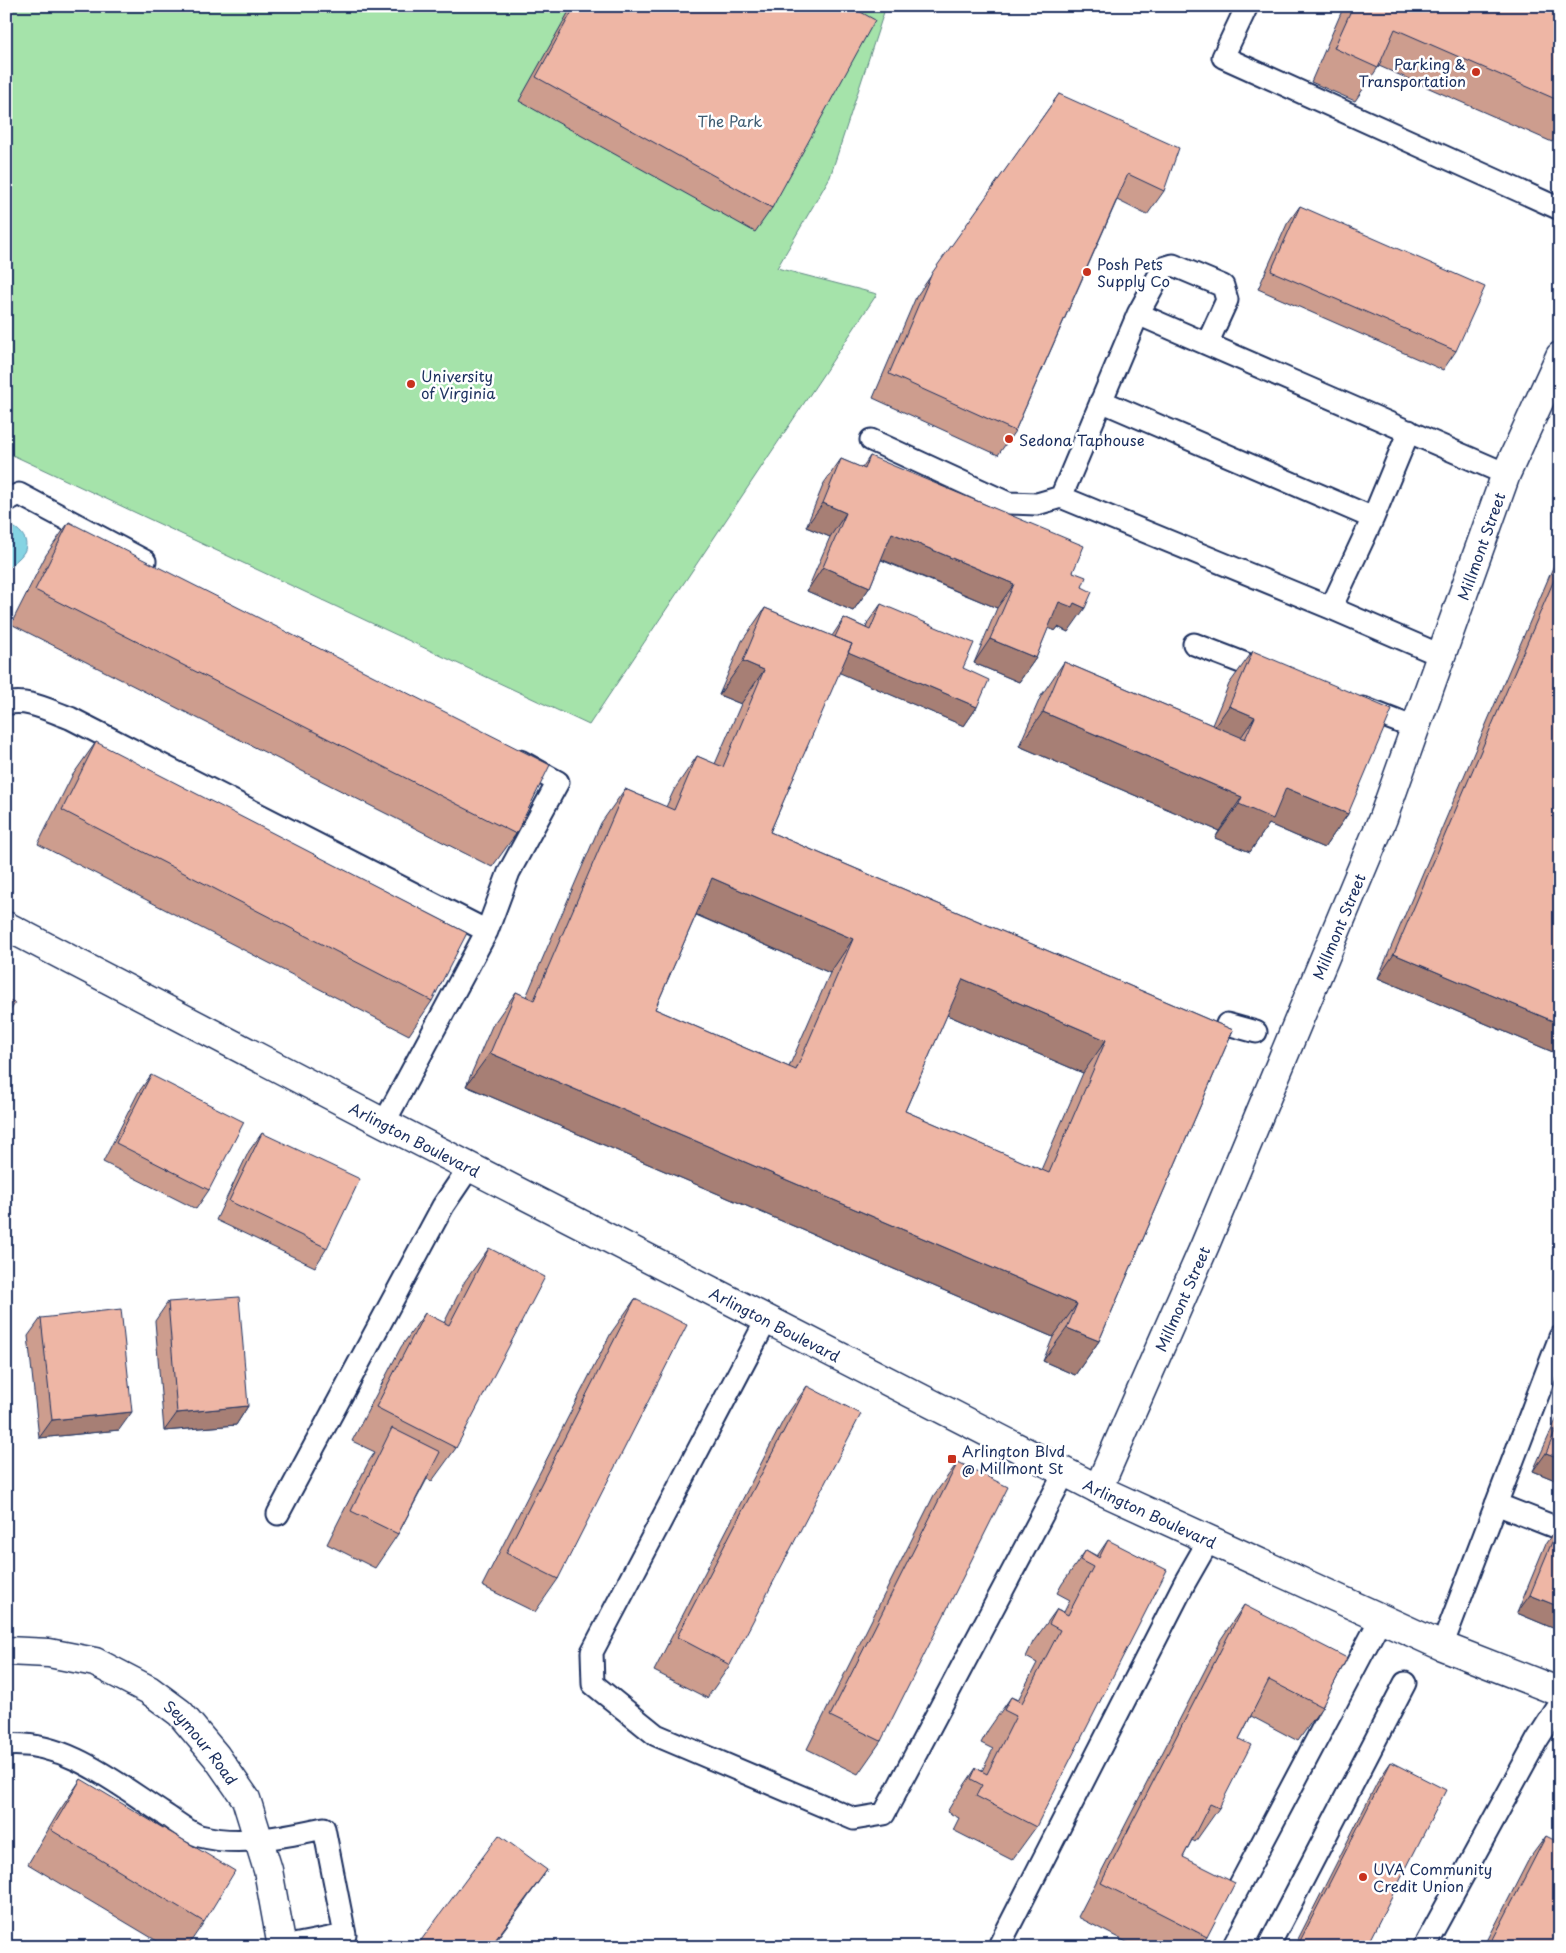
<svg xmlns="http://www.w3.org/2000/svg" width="1566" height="1953" font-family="'Playpen Sans',sans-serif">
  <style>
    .green { fill: #a5e3aa; stroke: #608984 }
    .water { fill: #85d4e3; stroke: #5b92ae }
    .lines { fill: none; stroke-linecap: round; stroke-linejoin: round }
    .service-casing { stroke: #1b2f5e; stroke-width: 25 }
    .minor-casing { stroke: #1b2f5e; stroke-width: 31 }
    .tertiary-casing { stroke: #1b2f5e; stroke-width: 31 }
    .service { stroke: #fff; stroke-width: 21 }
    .minor { stroke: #fff; stroke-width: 28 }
    .tertiary { stroke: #fff; stroke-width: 28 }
    .wall { fill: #cd9d8e; stroke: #1b2f5e; fill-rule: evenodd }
    .shaded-wall { fill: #a77f74; stroke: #1b2f5e }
    .building { fill: #eeb6a5; stroke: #1b2f5e; fill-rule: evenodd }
    .poi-dot { fill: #c8321e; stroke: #fff; stroke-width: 2 }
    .labels { text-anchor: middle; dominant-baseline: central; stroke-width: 5; stroke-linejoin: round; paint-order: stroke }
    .poi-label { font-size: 15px; fill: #1b2f5e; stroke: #fff; text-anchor: start }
    .park-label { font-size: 15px; fill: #3e5c71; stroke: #fff }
    .street-label { font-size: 15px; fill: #1b2f5e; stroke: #fff }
  </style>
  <rect width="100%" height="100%" fill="#fff"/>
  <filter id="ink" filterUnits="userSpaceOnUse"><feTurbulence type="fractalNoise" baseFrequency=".02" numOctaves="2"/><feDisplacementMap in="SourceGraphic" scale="10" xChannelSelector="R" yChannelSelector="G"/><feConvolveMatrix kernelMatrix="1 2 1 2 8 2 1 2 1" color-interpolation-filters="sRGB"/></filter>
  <g filter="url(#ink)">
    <path class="green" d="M6 6H886L830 177 777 268 877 294 589 725 6 452Z"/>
    <path class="water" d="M11 526C21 530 30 541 24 552 20 559 11 564 6 570V527Z"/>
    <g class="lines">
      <g class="service-casing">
        <path id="service" d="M1247 6 1223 57 1560 209
          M1138 314 1163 268 1173 265 1223 286 1227 300 1207 344
          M1101 401 1373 518
          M871 440 1008 503 1037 504 1061 497
          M6 501 19 494 145 561
          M1331 608 1373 518 1409 431
          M1194 644 1272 674
          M1440 655 1331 608 1061 497 1138 314 1506 474
          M6 704C27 698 50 711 70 718L487 931
          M1363 708 1415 728
          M1227 1024 1256 1032
          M384 1123 487 931 509 872 558 782 520 761
          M767 1319 592 1652 593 1684 656 1735 854 1819 884 1814 1065 1472
          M1496 1504 1560 1529
          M278 1514 443 1206 470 1166
          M1442 1646 1560 1337
          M6 1745C66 1740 117 1784 164 1814 175 1821 188 1832 200 1836 242 1847 283 1836 324 1828L345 1935 283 1947
          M1000 1944 1185 1582 1209 1540
          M1207 1947 1381 1618
          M1268 1947 1405 1683
          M1424 1947 1537 1740 1560 1704"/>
      </g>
      <g class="minor-casing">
        <g id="minor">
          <path id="s1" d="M6 1651 49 1653 95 1662 149 1690 180 1713 216 1756 246 1799 268 1870 282 1947"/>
        </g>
      </g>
      <g class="tertiary-casing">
        <g id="tertiary">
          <path id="s2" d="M6 926 384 1123 1098 1489 1442 1646 1560 1692"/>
          <path id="s3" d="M1098 1489 1205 1245 1383 818 1506 474 1560 356"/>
        </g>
      </g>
      <use href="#service" class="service"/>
      <use href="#minor" class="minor"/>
      <use href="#tertiary" class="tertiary"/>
    </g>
    <path class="wall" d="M572 6H850L772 208 755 232 519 101Z
      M1344 6H1560V131L1552 142 1379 66 1355 101 1311 82Z
      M1059 94 1164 191 1147 215 1117 200 1015 431 998 455 873 398 916 297Z
      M1300 206 1456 351 1443 370 1258 289 1287 224Z
      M870 456 1073 572 1082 587 1068 632 1058 627 1055 631 1048 628 1036 658 1019 682 974 663 997 608 881 560 870 587 853 611 807 591 830 537 806 527 824 483 841 459 862 468Z
      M69 522 516 834 492 867 11 624 46 555Z
      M1560 551V1055L1378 978Z
      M881 604 963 668 977 707 964 726 839 672 770 832 1233 1030 1099 1341 1075 1375 1043 1361 1053 1337 466 1086 492 1026 516 992 526 997 601 823 625 789 666 807 674 790 697 756 715 764 741 704 719 695 742 641 765 608 832 636 844 618 866 628 868 622ZM696 915 830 973 789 1067 655 1009ZM947 1015 1083 1073 1041 1170 905 1111Z
      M1253 651 1348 814 1324 848 1269 824 1250 852 1215 838 1219 831 1019 746 1041 696 1064 662 1212 725 1229 684Z
      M96 742 432 1001 409 1035 38 844 72 776Z
      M151 1075 209 1190 196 1209 103 1162 138 1093Z
      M262 1133 327 1248 315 1267 216 1220 249 1151Z
      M489 1248 456 1448 432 1481 427 1479 398 1534 375 1568 327 1544 369 1461 375 1452 352 1441 401 1347 425 1313 444 1323 465 1281Z
      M635 1299 558 1579 535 1612 482 1586 611 1333Z
      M168 1302 248 1406 236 1425 164 1431 155 1321Z
      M41 1318 119 1430 39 1438 28 1336Z
      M807 1386 730 1665 707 1698 654 1671 784 1419Z
      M1560 1411V1482L1533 1471Z
      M958 1462 881 1741 858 1774 807 1749 934 1495Z
      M1559 1525H1560V1631L1517 1613 1546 1543Z
      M1108 1540 1036 1827 1012 1860 953 1830 959 1818 947 1812 953 1802 976 1768 982 1771 993 1749 981 1743 988 1730 1011 1697 1018 1700 1037 1663 1026 1657 1033 1642 1057 1609 1064 1612 1070 1600 1057 1593 1062 1584 1086 1550 1097 1556Z
      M1244 1605 1322 1707 1298 1741 1251 1716 1239 1739 1219 1808 1195 1842 1192 1840 1183 1857 1207 1937 1200 1947H1136L1078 1917 1221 1639Z
      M1391 1762 1366 1947H1294L1378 1781Z
      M81 1779 204 1922 187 1947H167L28 1864 58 1813Z
      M1546 1836 1553 1947H1484L1529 1859Z"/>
    <path class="shaded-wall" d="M823 503 846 513 830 537 806 527Z
      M892 533 1014 584 997 608 876 557Z
      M823 567 870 587 853 611 807 591Z
      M1059 602 1074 603 1085 608 1068 632 1058 627 1055 631 1043 626Z
      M990 639 1036 658 1019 682 974 663Z
      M832 645 977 707 964 726 819 664Z
      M743 661 764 670 741 704 719 695Z
      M1229 706 1255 717 1232 750 1206 739Z
      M1043 712 1242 797 1219 831 1019 746Z
      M1286 788 1348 814 1324 848 1269 824 1250 852 1215 838 1239 804Z
      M712 878 853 939 830 973 688 911Z
      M1394 954 1560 1024V1055L1378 978Z
      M963 979 1106 1040 1083 1073 940 1012Z
      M490 1053 1077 1304 1053 1337 466 1086Z
      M1067 1328 1099 1341 1075 1375 1043 1361Z
      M248 1406 236 1425 164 1431 177 1413Z
      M132 1412 119 1430 39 1438 52 1420Z
      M1546 1453 1560 1458V1482L1533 1471Z
      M1530 1595 1560 1607V1631L1517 1613Z
      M547 1870 523 1904 491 1947H490Z"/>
    <path class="building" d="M575 6H850L875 20 772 208 536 77Z
      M1353 6H1560V101L1395 29 1378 68 1334 48Z
      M1059 94 1179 148 1164 191 1128 174 1015 431 889 374 932 273Z
      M1300 206 1485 287 1456 351 1271 271Z
      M870 456 1084 546 1073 572 1086 577 1082 587 1092 592 1085 608 1074 603 1072 607 1059 602 1036 658 990 639 1014 584 892 533 870 587 823 567 846 513 823 503 841 459 865 469Z
      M69 522 550 765 516 834 35 590Z
      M1560 566V1024L1394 954Z
      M881 604 974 643 963 668 989 680 977 707 848 652 852 644 835 637 844 618 870 630Z
      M765 608 852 644 770 832 1233 1030 1099 1341 1067 1328 1077 1304 490 1053 516 992 534 1000 625 789 674 810 697 756 723 767 764 670 743 661ZM712 878 853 939 796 1070 655 1009ZM963 979 1106 1040 1049 1173 905 1111Z
      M1253 651 1392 710 1348 814 1286 788 1273 819 1239 804 1242 797 1043 712 1064 662 1245 739 1255 717 1229 706Z
      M96 742 467 933 432 1001 62 810Z
      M6 999 15 1003 6 1019Z
      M151 1075 244 1122 209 1190 116 1143Z
      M262 1133 360 1179 327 1248 229 1201Z
      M489 1248 545 1277 456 1448 376 1407 425 1313 449 1325Z
      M239 1297 248 1406 177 1413 168 1302Z
      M635 1299 687 1325 558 1579 506 1553Z
      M121 1309 132 1412 52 1420 41 1318Z
      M807 1386 861 1414 730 1665 677 1637Z
      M1560 1421V1458L1546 1453Z
      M392 1428 440 1452 398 1534 351 1511Z
      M958 1462 1008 1487 881 1741 830 1716Z
      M1559 1525H1560V1607L1530 1595Z
      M1108 1540 1167 1570 1036 1827 976 1796 982 1785 971 1779 976 1768 987 1774 1016 1716 1004 1710 1011 1697 1022 1703 1060 1630 1049 1624 1057 1609 1068 1615 1093 1567 1080 1560 1086 1550 1099 1558Z
      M1244 1605 1347 1658 1322 1707 1269 1680 1239 1739 1251 1745 1219 1808 1210 1804 1183 1857 1235 1883 1207 1937 1101 1883Z
      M1391 1762 1446 1790 1366 1947H1297Z
      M81 1779 235 1871 204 1922 51 1830Z
      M499 1835 547 1870 490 1947H416Z
      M1546 1836 1560 1843V1934L1553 1947H1489Z"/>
  </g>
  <g class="poi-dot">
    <circle cx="1476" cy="72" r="5"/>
    <circle cx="1087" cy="272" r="5"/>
    <circle cx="411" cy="384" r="5"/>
    <circle cx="1009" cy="439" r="5"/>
    <rect x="947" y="1454" width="10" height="10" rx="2.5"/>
    <circle cx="1363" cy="1877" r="5"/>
  </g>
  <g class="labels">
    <g class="poi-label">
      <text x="1466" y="63" text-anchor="end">Parking &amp;<tspan x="1466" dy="17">Transportation</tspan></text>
      <text x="1097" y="263">Posh Pets<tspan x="1097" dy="17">Supply Co</tspan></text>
      <text x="421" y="375">University<tspan x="421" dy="17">of Virginia</tspan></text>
      <text x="1019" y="439">Sedona Taphouse</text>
      <text x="962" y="1450">Arlington Blvd<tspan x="962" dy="17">@ Millmont St</tspan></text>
      <text x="1373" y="1868">UVA Community<tspan x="1373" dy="17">Credit Union</tspan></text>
    </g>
    <g class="park-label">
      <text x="730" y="120">The Park</text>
    </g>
    <g class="street-label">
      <text stroke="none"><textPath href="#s3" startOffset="1018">Millmont Street</textPath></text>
      <text stroke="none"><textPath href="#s3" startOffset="612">Millmont Street</textPath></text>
      <text stroke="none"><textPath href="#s2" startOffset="461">Arlington Boulevard</textPath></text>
      <text stroke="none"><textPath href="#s3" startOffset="208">Millmont Street</textPath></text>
      <text stroke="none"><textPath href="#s2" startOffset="866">Arlington Boulevard</textPath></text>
      <text stroke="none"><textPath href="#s2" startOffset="1286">Arlington Boulevard</textPath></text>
      <text stroke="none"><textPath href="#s1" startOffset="225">Seymour Road</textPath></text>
    </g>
  </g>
  <rect width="1566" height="1953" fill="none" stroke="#fff" stroke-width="25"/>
  <rect x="12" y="12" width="1541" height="1928" fill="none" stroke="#1b2f5e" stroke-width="2" filter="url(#ink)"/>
</svg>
